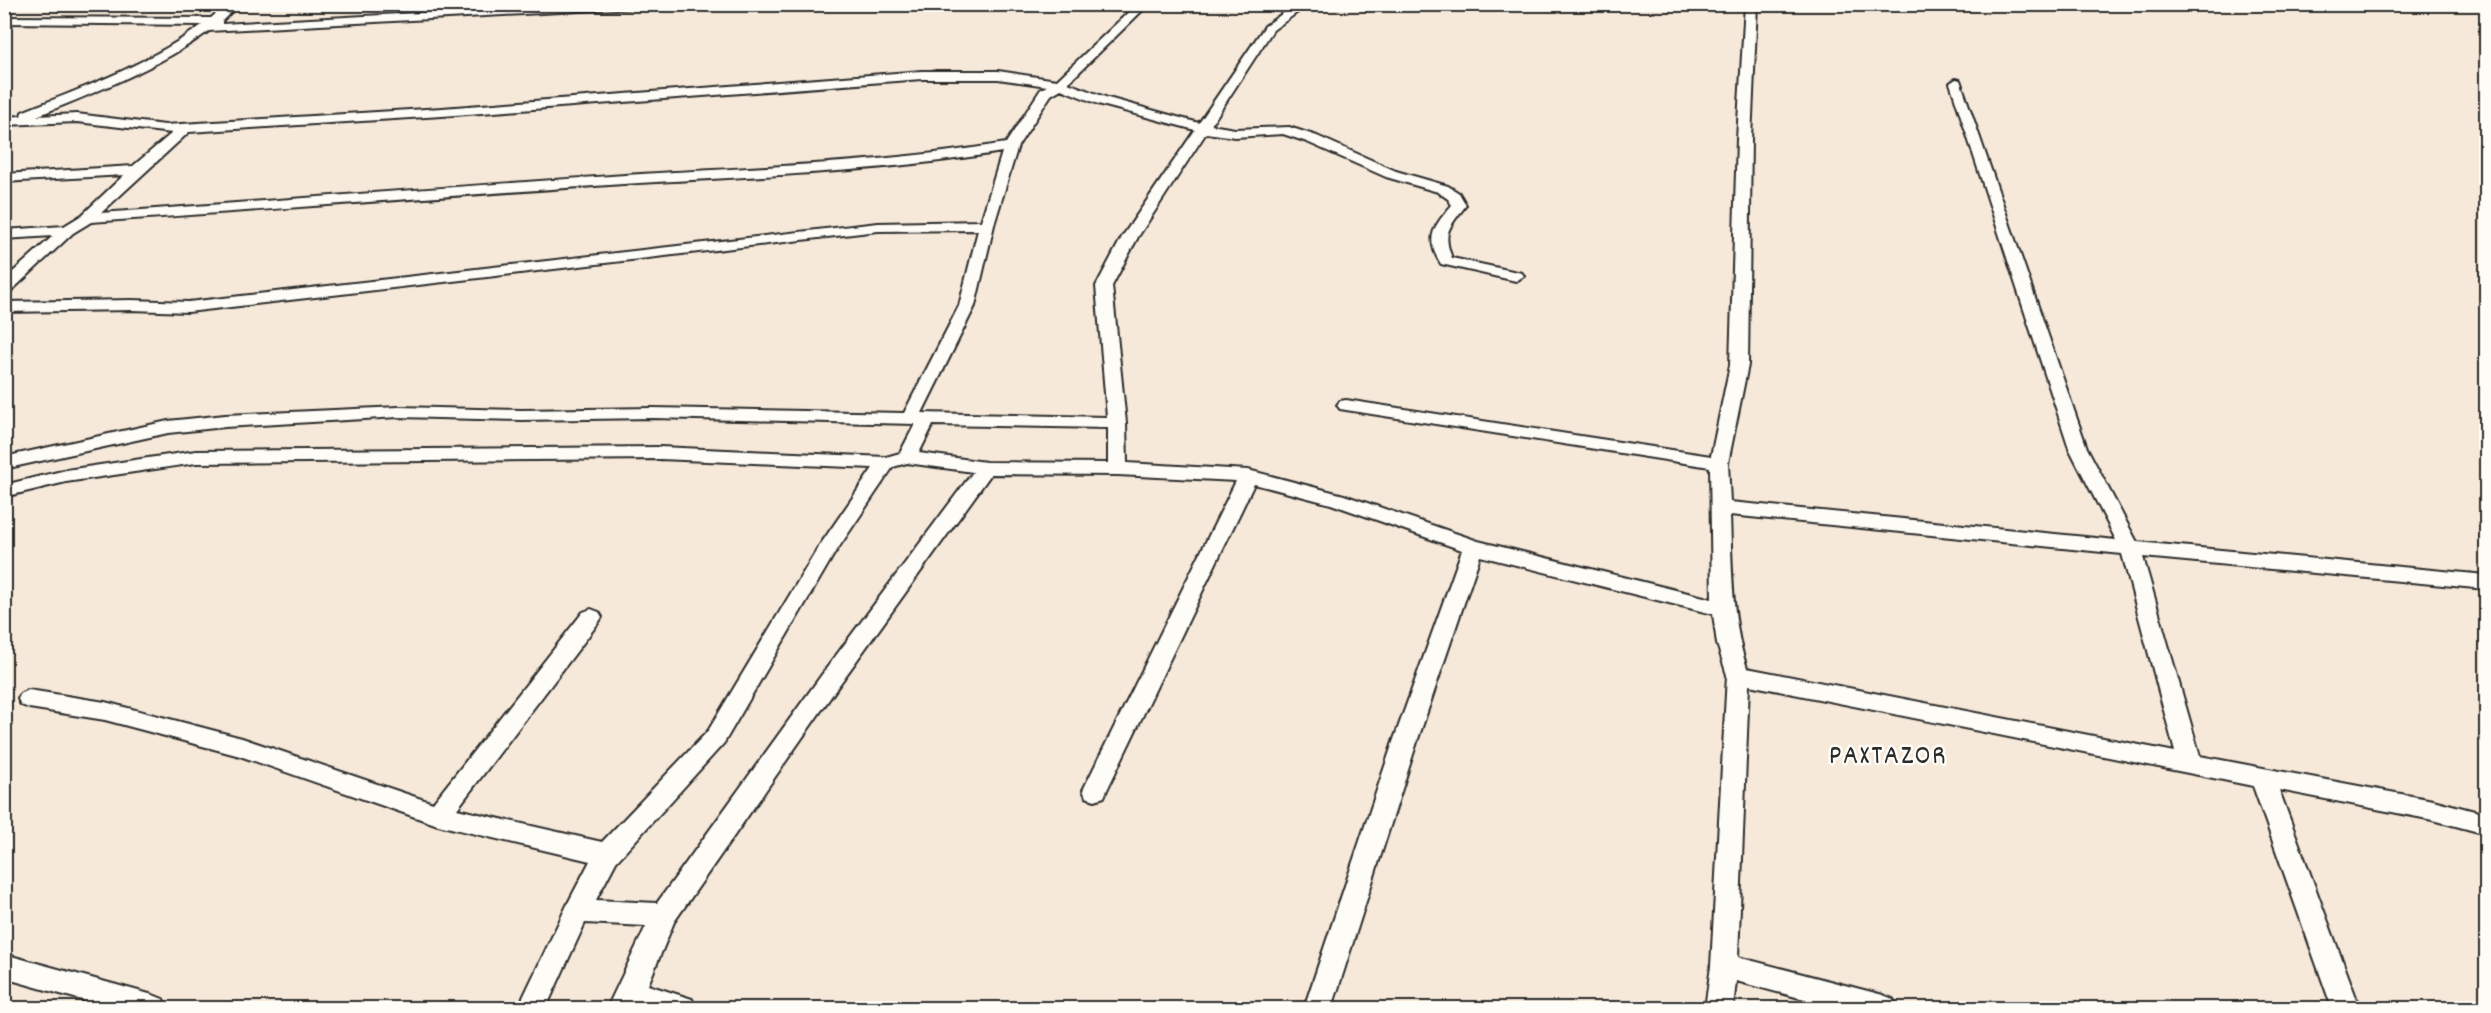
<svg xmlns="http://www.w3.org/2000/svg" width="2491" height="1013" font-family="Dekko,sans-serif">
  <style>
    .lines { fill: none; stroke-linecap: round; stroke-linejoin: round }
    .minor-casing { stroke: #2b2b2b; stroke-width: 4 }
    .minor { fill: #fdfcf7; fill-rule: evenodd }
    .labels { text-anchor: middle; dominant-baseline: central; stroke-width: 5; stroke-linejoin: round; paint-order: stroke }
    .near-quarter-label { font-size: 28px; letter-spacing: 1.5px; fill: #2b2b2b; stroke: #fdfcf7 }
  </style>
  <rect width="100%" height="100%" fill="#f6e9d9"/>
  <filter id="ink" filterUnits="userSpaceOnUse"><feTurbulence type="fractalNoise" baseFrequency=".0167" numOctaves="2"/><feDisplacementMap in="SourceGraphic" scale="12" xChannelSelector="R" yChannelSelector="G"/><feConvolveMatrix kernelMatrix="1 2 1 2 8 2 1 2 1" color-interpolation-filters="sRGB"/></filter>
  <g filter="url(#ink)">
    <g class="lines">
      <g class="minor-casing">
        <path id="minor" d="M227 4H239L222 21V24L579 4H657L652 7 209 31C156 69 96 92 37 116L77 114 165 125 442 108 922 71H998L1057 80 1137 4H1149L1068 83 1108 98 1199 123 1265 26 1296 4H1309L1273 30 1211 125 1235 129 1289 127 1317 136 1396 171 1448 186 1459 193 1466 205C1451 226 1441 231 1452 258L1522 273 1524 276 1516 281 1441 264C1424 238 1434 226 1452 205L1448 199 1438 192 1386 177 1307 142 1283 134 1235 137 1206 133 1138 237 1112 286 1126 423 1127 463 1248 470 1344 495 1478 541 1712 599 1710 467 1346 410 1340 409 1337 405 1340 401 1346 400 1711 456 1730 365 1737 139 1745 4H1757L1751 139 1748 365 1728 463 1730 502 2116 540 2069 448 1950 83 1956 79 1960 80 2087 448 2137 542 2486 575V589L2143 557 2200 756 2433 800 2486 814V834L2433 820 2279 790 2360 1008H2332L2253 786 1749 685 1738 957 1883 995 1893 999 1897 1008H1837L1736 981 1733 1008H1705L1711 966 1727 675 1717 644 1713 614 1480 556 1417 742 1332 1008H1304L1393 742 1462 550 1331 504 1254 484 1107 790 1104 797 1095 800 1086 797 1083 790 1236 481 1118 475 991 474 839 685 674 922 648 985 692 999 696 1008 637 1007 636 1008H607L646 926 585 923 546 1008H518L568 903 590 861 438 825 240 756 105 720 29 708 21 705 18 699 21 693 29 690 105 702 242 738 433 803 583 612 591 609 599 612 602 617 599 622 457 809 602 842 708 731 818 548 873 468 660 459 196 463 66 482 4 497V485L66 470 196 451 660 447 886 457 900 453 915 424 653 418 521 420 399 417 225 427 168 433 4 469V457L168 421 225 415 399 407 521 410 653 408 904 413 959 306 978 230 878 231 188 312 132 310 4 312V302L132 300 188 302 878 223 981 221 1002 152C877 173 749 176 623 184 445 196 268 210 91 222L73 233 10 292 4 294V280L53 236 4 239V230L64 226 82 215 124 175 4 182V174L133 166 172 133 77 122 4 125V117L21 116 22 112C85 87 147 65 202 25L4 23V17L211 18ZM922 79H998L1047 86 1041 89 1006 143C880 164 752 167 625 175 450 187 276 200 101 213L189 132 442 116ZM1061 89 1098 104 1195 130 1122 237 1096 286 1107 417 922 413 975 306 994 225 1018 146 1051 95ZM933 425 1108 428V463L986 462 919 453ZM907 463 973 472 823 673 657 903 596 900 616 862 724 743 833 556 893 467ZM1730 515 2122 554 2175 752 1747 668C1731 619 1732 567 1730 515Z
          M4 954 153 995 163 999 167 1008H110L4 978Z"/>
      </g>
      <use href="#minor" class="minor"/>
    </g>
  </g>
  <g class="labels">
    <g class="near-quarter-label">
      <text x="1888" y="758">PAXTAZOR</text>
    </g>
  </g>
  <rect width="2491" height="1013" fill="none" stroke="#fdfcf7" stroke-width="24"/>
  <rect x="12" y="12" width="2467" height="989" fill="none" stroke="#2b2b2b" stroke-width="2" filter="url(#ink)"/>
</svg>
